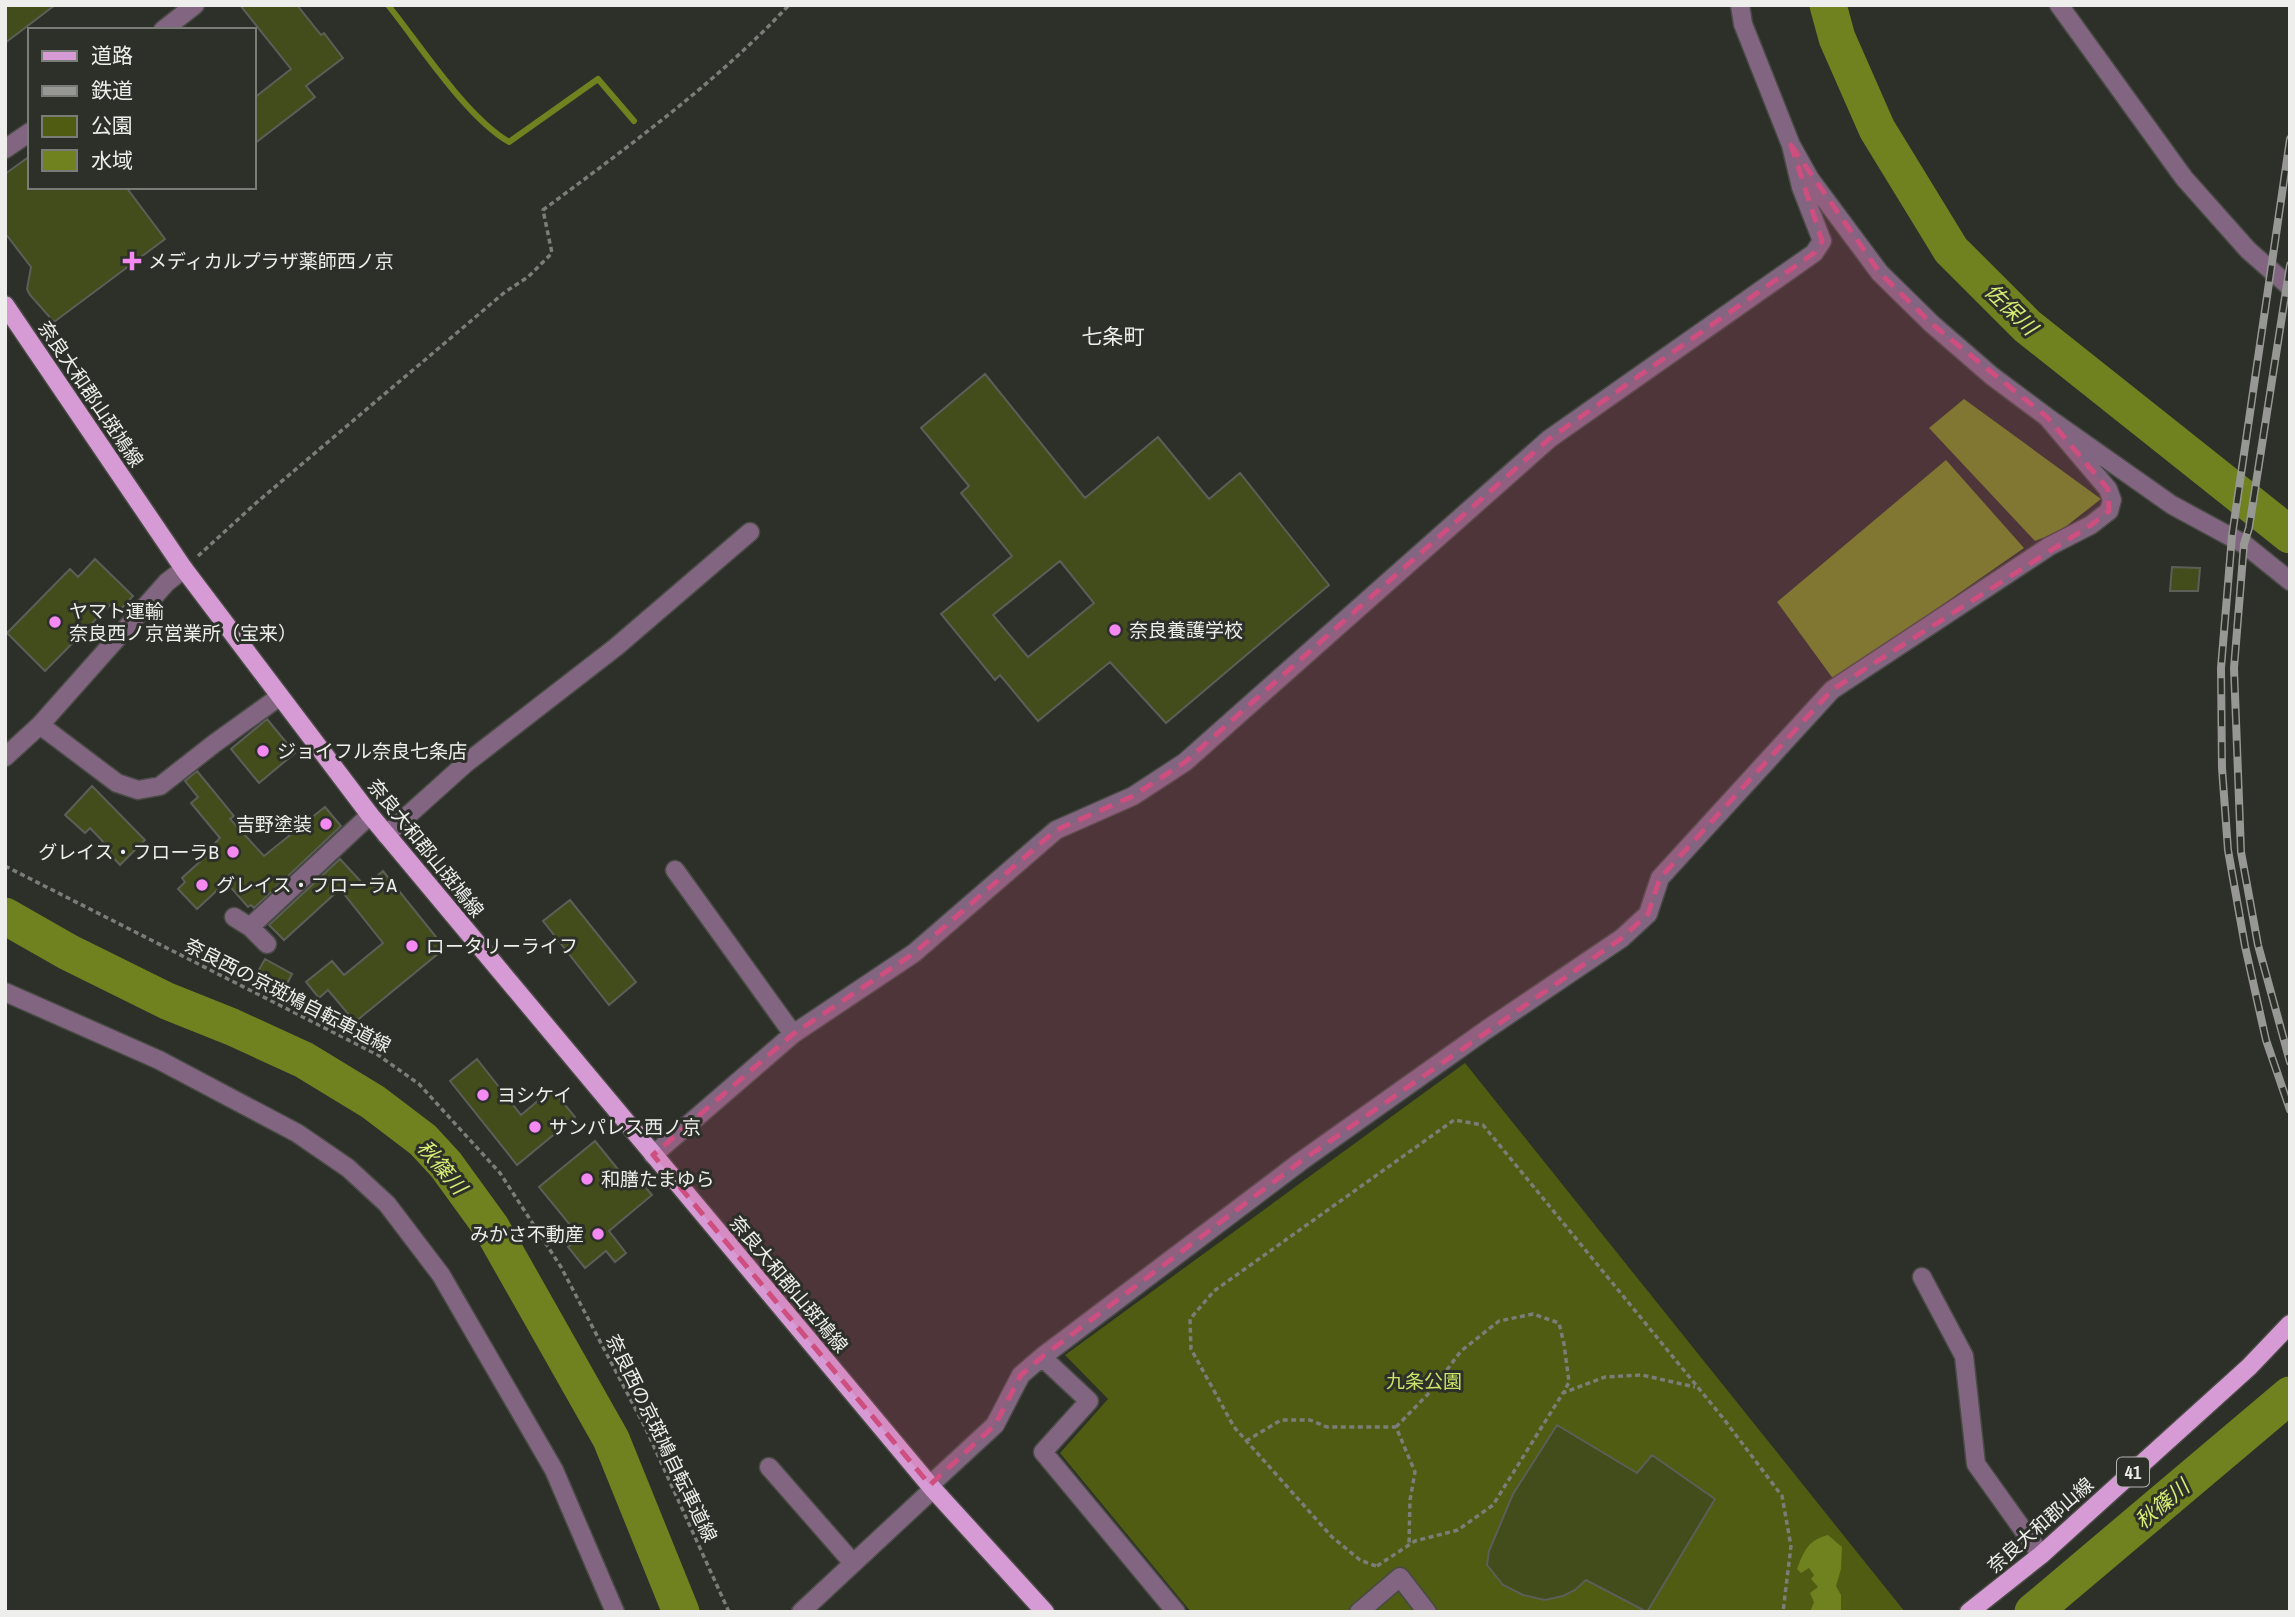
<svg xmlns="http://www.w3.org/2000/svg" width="2295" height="1617" font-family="'Archivo Narrow','Noto Sans JP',sans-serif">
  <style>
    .green { fill: #4f5c11 }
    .water { fill: #708120 }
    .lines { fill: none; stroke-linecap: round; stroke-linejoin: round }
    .stream { stroke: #708120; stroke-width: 6 }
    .river { stroke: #708120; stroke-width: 37 }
    .building { fill: #434d1c; stroke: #5c5e58; stroke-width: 2; fill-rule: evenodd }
    .minor-casing { stroke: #484a44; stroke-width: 21 }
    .major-casing { stroke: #484a44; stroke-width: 21 }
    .path { stroke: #7b7d78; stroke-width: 3.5; stroke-dasharray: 5 3.5; stroke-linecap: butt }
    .minor { stroke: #826581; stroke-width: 18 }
    .major { stroke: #d69bd4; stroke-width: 18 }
    .rail-casing { stroke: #979894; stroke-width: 8 }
    .rail { stroke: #2d2f29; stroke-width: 5; stroke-dasharray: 16; stroke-linecap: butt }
    .marked { fill: #cd4e7f; fill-opacity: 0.2; stroke: #cd4e7f; stroke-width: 5; stroke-dasharray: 14 9; stroke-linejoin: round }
    .poi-dot { fill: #f389f1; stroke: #2d2f29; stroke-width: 2.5 }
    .labels { text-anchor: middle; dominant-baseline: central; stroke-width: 6; stroke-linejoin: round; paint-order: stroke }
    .shield { fill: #2d2f29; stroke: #b4b5b2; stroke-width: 2 }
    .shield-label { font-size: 18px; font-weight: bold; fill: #eeefec }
    .poi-label { font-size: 19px; fill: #eeefec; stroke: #2d2f29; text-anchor: start }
    .street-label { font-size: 19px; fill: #eeefec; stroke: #2d2f29 }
    .park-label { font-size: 19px; fill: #cae368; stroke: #2d2f29 }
    .water-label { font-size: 21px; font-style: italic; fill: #d5ee74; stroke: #2d2f29 }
    .neighbourhood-label { font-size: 21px; fill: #eeefec; stroke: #2d2f29 }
  </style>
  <rect width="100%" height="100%" fill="#2d2f29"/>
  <path class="green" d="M1465 1063 1905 1612H1191L1060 1453 1108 1399 1065 1355Z"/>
  <path class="water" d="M1964 399 2101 499 2060 531 2035 541 1929 428Z
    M1946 460 2024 548 1834 680 1777 602Z
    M1828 1535 1842 1547 1841 1569 1836 1586 1841 1595V1612H1810L1814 1602 1810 1593 1818 1587 1811 1579 1814 1575 1809 1568 1801 1573 1797 1569C1804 1551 1808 1540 1828 1535Z"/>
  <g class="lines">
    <path class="stream" d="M388 5C420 45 466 117 509 142L598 79 634 121"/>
    <path class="river" d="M1828 5 1837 38 1877 129 1951 250 2027 326 2290 535
      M5 916 68 952 167 1001 232 1027 304 1060 373 1102 423 1140 446 1165 491 1227 611 1439 681 1612
      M2033 1612 2290 1395"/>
  </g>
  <path class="building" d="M5 5H55L5 43Z
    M240 5H297L321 35 324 33 343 58 306 86 315 97 254 144V98L291 69Z
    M30 156V187H126L165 239 54 322 30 295 27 289 31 267 5 233V174Z
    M985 374 1085 498 1158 437 1209 499 1240 473 1329 585 1166 723 1110 662 1038 721 1000 675 995 680 941 614 1012 556 961 493 969 486 921 428ZM1060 561 1094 603 1028 657 993 615Z
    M95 559 133 596 118 612 111 604 45 671 7 633 70 569 78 577Z
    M2172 567 2200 568 2198 591H2170Z
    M267 719 295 753 259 783 231 749Z
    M197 771 234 816 230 819 264 856 325 807 341 826 254 908 251 905 248 907 226 882 197 909 178 889 185 882 182 878 215 848 212 846 220 838 191 803 198 797 185 781Z
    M92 786 145 840 120 865 108 852 111 850 90 828 85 833 65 815Z
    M340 859 365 886 383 871 445 948 355 1022 328 990 319 998 306 982 332 961 344 975 383 943 340 889 284 940 269 925Z
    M570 900 636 982 609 1005 543 921Z
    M265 959 292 974 283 992 255 977Z
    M477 1059 521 1115 552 1089 575 1117 517 1165 450 1081Z
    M595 1141 633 1188 640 1181 652 1195 609 1231 626 1253 615 1262 606 1251 585 1268 568 1247 580 1237 539 1187Z
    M1557 1425 1637 1473 1652 1455 1715 1499 1647 1612 1586 1580 1575 1590 1563 1596 1545 1600 1523 1595 1503 1585 1487 1565 1489 1551 1513 1494Z"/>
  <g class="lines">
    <g class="minor-casing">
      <path id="minor" d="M1740 5 1743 24 1791 145 1810 179 1880 273 1932 324 1992 376 2047 417 2172 505 2244 544 2290 581
        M2059 5 2184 178 2248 250 2290 287
        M163 30 195 5
        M5 149 30 132
        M40 725 117 783 138 790 160 786 215 743 279 697
        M5 757 40 725 167 582 184 569
        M386 835 465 764 616 647 750 532
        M675 870 793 1034
        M234 917 250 927
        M267 944 250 927 370 815
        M5 992 159 1060 297 1133 348 1168 387 1204 441 1275 554 1470 615 1612
        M653 1155 793 1034 914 953 1056 830 1133 796 1185 762 1549 439 1814 253 1822 241 1801 187 1791 145
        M1922 1277 1964 1356 1976 1464 2041 1555
        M1042 1357 1089 1401 1043 1452 1176 1612
        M769 1467 853 1563
        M930 1485 995 1425 1021 1375 1042 1357 1300 1162 1486 1030 1622 938 1648 914 1660 878 1832 690 2050 546 2091 525 2109 511 2112 500 2108 489 2047 417
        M801 1612 933 1489
        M1359 1612 1400 1577 1427 1612"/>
    </g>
    <g class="major-casing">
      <path id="major" d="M5 305 184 569 370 815 933 1489 1045 1612
        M1969 1612 2041 1555 2249 1367 2290 1324"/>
    </g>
    <path class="path" d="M198 556 256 503 505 292 528 277 552 253 543 210C629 146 716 83 789 5
      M5 866 378 1055 419 1084 500 1173 561 1267 645 1427 729 1612
      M1396 1427 1431 1391 1461 1351 1499 1321 1533 1314 1559 1323 1564 1344 1569 1382 1564 1392
      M1246 1441 1281 1420H1310L1327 1427H1396L1415 1472 1410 1500 1409 1544
      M1376 1566 1360 1560 1332 1537 1234 1427 1191 1349 1190 1319 1214 1291 1454 1120 1483 1125 1723 1418 1782 1496 1791 1546 1783 1612
      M1377 1566 1415 1541 1458 1530 1493 1505 1563 1393 1605 1377 1642 1375 1695 1387"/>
    <use href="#minor" class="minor"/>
    <use href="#major" class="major"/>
    <g class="rail-casing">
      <path id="rail" d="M2290 139 2232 536 2221 668 2222 768 2228 850 2245 946 2266 1040 2290 1110
        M2290 265 2249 528 2244 544 2234 668 2241 852 2258 945 2290 1062"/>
    </g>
    <use href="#rail" class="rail"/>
  </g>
  <path class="marked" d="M1791 145 1880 273 1932 324 2047 417 2108 489 2109 511 2091 525 1832 690 1660 878 1648 914 1622 938 1300 1162 1042 1357 1021 1375 995 1425 930 1485 653 1155 793 1034 914 953 1056 830 1133 796 1185 762 1549 439 1814 253 1822 241Z"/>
  <g class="poi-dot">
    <path d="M128.5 250.5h7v7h7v7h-7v7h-7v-7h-7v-7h7z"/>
    <circle cx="55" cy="622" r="7"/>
    <circle cx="1115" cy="630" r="7"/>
    <circle cx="263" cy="751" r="7"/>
    <circle cx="326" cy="824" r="7"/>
    <circle cx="233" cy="852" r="7"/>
    <circle cx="202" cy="885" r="7"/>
    <circle cx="412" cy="946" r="7"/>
    <circle cx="483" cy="1095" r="7"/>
    <circle cx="535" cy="1127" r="7"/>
    <circle cx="587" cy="1179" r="7"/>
    <circle cx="598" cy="1234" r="7"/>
  </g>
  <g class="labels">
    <rect class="shield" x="2117" y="1457.5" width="32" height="29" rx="5"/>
    <g class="shield-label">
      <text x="2133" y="1472">41</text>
    </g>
    <g class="poi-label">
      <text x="148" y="261">メディカルプラザ薬師西ノ京</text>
      <text x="69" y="611">ヤマト運輸<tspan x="69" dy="22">奈良西ノ京営業所（宝来）</tspan></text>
      <text x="1129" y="630">奈良養護学校</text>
      <text x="277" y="751">ジョイフル奈良七条店</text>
      <text x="312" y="824" text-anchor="end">吉野塗装</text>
      <text x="219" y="852" text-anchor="end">グレイス・フローラB</text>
      <text x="216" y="885">グレイス・フローラA</text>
      <text x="426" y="946">ロータリーライフ</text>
      <text x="497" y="1095">ヨシケイ</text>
      <text x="549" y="1127">サンパレス西ノ京</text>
      <text x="601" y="1179">和膳たまゆら</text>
      <text x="584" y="1234" text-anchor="end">みかさ不動産</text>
    </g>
    <g class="street-label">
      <text transform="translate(91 394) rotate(56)">奈良大和郡山斑鳩線</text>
      <text transform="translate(426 848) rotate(51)">奈良大和郡山斑鳩線</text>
      <text transform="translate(288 995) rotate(27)">奈良西の京斑鳩自転車道線</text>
      <text transform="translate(789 1284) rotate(50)">奈良大和郡山斑鳩線</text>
      <text transform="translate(662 1438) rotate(64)">奈良西の京斑鳩自転車道線</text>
      <text transform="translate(2040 1525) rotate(-41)">奈良大和郡山線</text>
    </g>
    <g class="park-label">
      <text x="1424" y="1381">九条公園</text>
    </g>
    <g class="water-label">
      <text transform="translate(2011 309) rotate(44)">佐保川</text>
      <text transform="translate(442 1167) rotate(50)">秋篠川</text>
      <text transform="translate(2162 1504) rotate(-40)">秋篠川</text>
    </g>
    <g class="neighbourhood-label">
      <text x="1113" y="336">七条町</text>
    </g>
  </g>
  <rect width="2295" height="1617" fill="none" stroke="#eeefec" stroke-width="14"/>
  <rect x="28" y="28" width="228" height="161" fill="#2d2f29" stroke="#7a7c77" stroke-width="2"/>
  <rect x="42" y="51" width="35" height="10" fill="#d69bd4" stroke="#7a7c77" stroke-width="2"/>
  <text x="91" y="63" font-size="21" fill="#eeefec">道路</text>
  <rect x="42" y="86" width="35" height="10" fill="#979894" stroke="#7a7c77" stroke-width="2"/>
  <text x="91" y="98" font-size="21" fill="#eeefec">鉄道</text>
  <rect x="42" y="116" width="35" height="21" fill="#4f5c11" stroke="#7a7c77" stroke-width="2"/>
  <text x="91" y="133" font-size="21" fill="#eeefec">公園</text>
  <rect x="42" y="150" width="35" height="21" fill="#708120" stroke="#7a7c77" stroke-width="2"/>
  <text x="91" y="168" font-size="21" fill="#eeefec">水域</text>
</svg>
